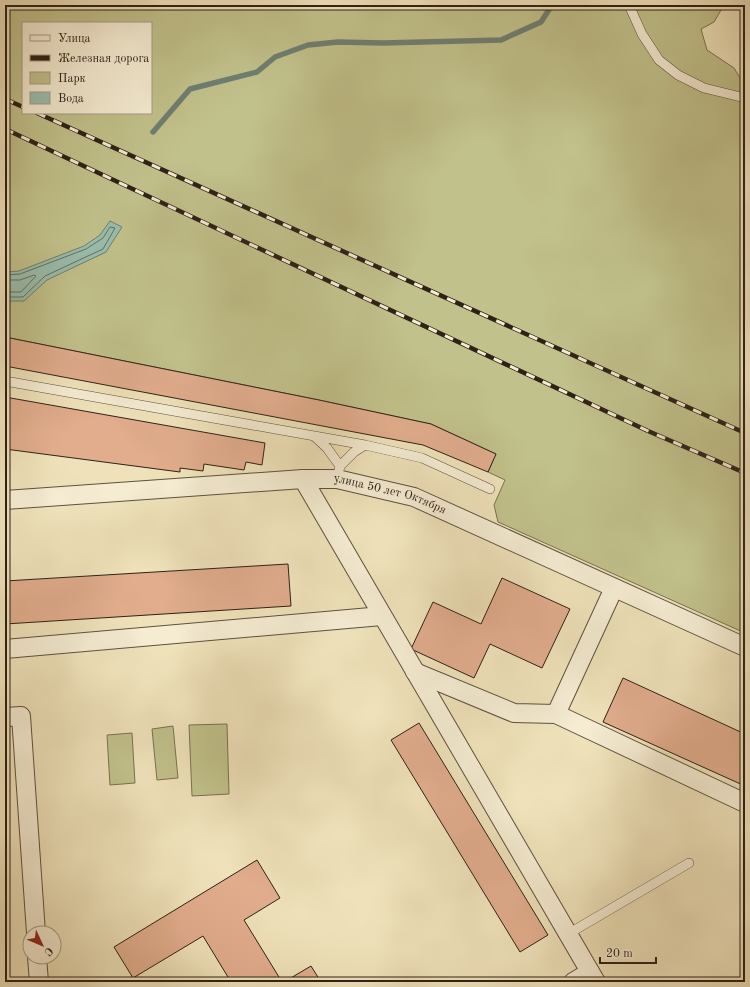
<svg xmlns="http://www.w3.org/2000/svg" width="750" height="987" font-family="'Old Standard TT',serif">
  <style>
    .green { fill: #c1c18b; stroke: #787150; fill-rule: evenodd }
    .water { fill: #9abead; stroke: #6f7f71 }
    .lines { fill: none; stroke-linecap: round; stroke-linejoin: round }
    .shore { stroke: #647062; stroke-width: 1 }
    .stream { stroke: #6f7f71; stroke-width: 5.5 }
    .building { fill: #e1ad8d; stroke: #2e2116 }
    .service-casing { stroke: #5e513f; stroke-width: 10 }
    .minor-casing { stroke: #5e513f; stroke-width: 20 }
    .service { stroke: #f5ecd2; stroke-width: 9 }
    .minor { stroke: #f5ecd2; stroke-width: 18 }
    .rail-casing { stroke: #2e2116; stroke-width: 4.5 }
    .rail { stroke: #f5ecd2; stroke-width: 3; stroke-dasharray: 9; stroke-linecap: butt }
    .labels { text-anchor: middle; dominant-baseline: central; stroke-width: 3; stroke-linejoin: round; paint-order: stroke }
    .street-label { font-size: 12px; fill: #2e2116; stroke: #f5ecd2 }
  </style>
  <rect width="100%" height="100%" fill="#efe2ba"/>
  <filter id="stains"><feTurbulence type="fractalNoise" baseFrequency=".005" numOctaves="4"/><feColorMatrix values="0 0 0 0 .2 0 0 0 0 .09 0 0 0 0 .02 0 0 0 .5 -.17"/></filter>
  <radialGradient id="worn" r=".72"><stop offset=".6" stop-color="#630" stop-opacity="0"/><stop offset="1" stop-color="#630" stop-opacity=".3"/></radialGradient>
  <path class="green" d="M5 5H724L714 22 701 29 707 50 734 68 745 86V633L498 522 494 505 505 480 488 472 496 454 431 424 319 400 5 337ZM23 23H151V113H23Z
    M227 724 229 794 192 796 189 725Z
    M173 726 178 778 157 780 152 729Z
    M132 733 135 783 110 785 107 735Z"/>
  <path class="water" d="M110 221 122 227 106 252 47 280 24 301H5V272L19 271 84 246 100 235Z"/>
  <g class="lines">
    <path class="shore" d="M5 275 20 274 86 249 103 238 110 227 115 228 103 249 45 276 23 297H5
      M5 280H20L34 275 36 276 21 292H5"/>
    <path class="stream" d="M153 132 190 89 257 72 275 57 308 45 338 42 383 43 501 40 541 22 552 5"/>
  </g>
  <path class="building" d="M5 337 319 400 431 424 496 454 488 472 423 445 5 366Z
    M5 397 265 443 262 465 246 462 244 470 204 464 203 471 180 468V472L5 449Z
    M288 564 291 606 5 624V581Z
    M502 578 570 609 542 668 490 644 474 678 411 649 433 602 481 624Z
    M623 678 745 734V786L603 722Z
    M419 723 548 935 520 952 391 740Z
    M257 860 280 898 244 920 282 982H231L203 936 133 978 114 947Z
    M311 966 321 982H284Z"/>
  <g class="lines">
    <g class="service-casing">
      <path id="service" d="M629 5 642 34 659 60 678 75 704 88 745 98
        M5 381 365 445 422 458 490 489
        M315 437 327 448 340 466 337 479
        M340 466 354 452 365 445
        M568 934 689 863"/>
    </g>
    <g class="minor-casing">
      <g id="minor">
        <path d="M303 479 596 982"/>
        <path id="s1" d="M5 500 303 479H337L414 497 745 647"/>
        <path d="M5 649 382 616"/>
        <path d="M415 672 514 713 556 714 745 803"/>
        <path d="M556 714 614 588"/>
        <path d="M5 717 21 716 36 933"/>
        <path d="M37 957 39 982"/>
        <path d="M573 982 590 972"/>
      </g>
    </g>
    <use href="#service" class="service"/>
    <use href="#minor" class="minor"/>
    <g class="rail-casing">
      <path id="rail" d="M5 99 23 107
        M37 113 745 433
        M5 129 648 431 745 473"/>
    </g>
    <use href="#rail" class="rail"/>
  </g>
  <g class="labels">
    <g class="street-label">
      <text stroke="none"><textPath href="#s1" startOffset="388">улица 50 лет Октября</textPath></text>
    </g>
  </g>
  <rect width="750" height="987" fill="none" stroke="#efe2ba" stroke-width="20"/>
  <rect x="6" y="6" width="738" height="975" fill="none" stroke="#2e2116" stroke-width="2"/>
  <rect x="10" y="10" width="730" height="967" fill="none" stroke="#2e2116"/>
  <rect x="22" y="22" width="130" height="92" fill="#f5ecd2" stroke="#a59b87"/>
  <rect x="30" y="35" width="20" height="6" fill="#f5ecd2" stroke="#a59b87"/>
  <text x="58" y="42" font-size="12" fill="#2e2116">Улица</text>
  <rect x="30" y="55" width="20" height="6" fill="#2e2116" stroke="#a59b87"/>
  <text x="58" y="62" font-size="12" fill="#2e2116">Железная дорога</text>
  <rect x="30" y="72" width="20" height="12" fill="#c1c18b" stroke="#a59b87"/>
  <text x="58" y="82" font-size="12" fill="#2e2116">Парк</text>
  <rect x="30" y="92" width="20" height="12" fill="#9abead" stroke="#a59b87"/>
  <text x="58" y="102" font-size="12" fill="#2e2116">Вода</text>
  <g transform="translate(42 945) rotate(134)"><circle r="19" fill="#f5ecd2" stroke="#a59b87"/>
  <path d="M0-3L7 15L0 10L-7 15Z" fill="#8f2418"/>
  <text y="-6" font-size="11" font-weight="bold" text-anchor="middle" fill="#2e2116">С</text>
  </g>
  <path d="M600 957v6h56v-6" fill="none" stroke="#2e2116" stroke-width="2"/>
  <text x="606" y="957" font-size="12" fill="#2e2116" stroke="#f5ecd2" stroke-width="3" paint-order="stroke">20 m</text>
  <rect width="100%" height="100%" filter="url(#stains)"/>
  <rect width="100%" height="100%" fill="url(#worn)"/>
</svg>
